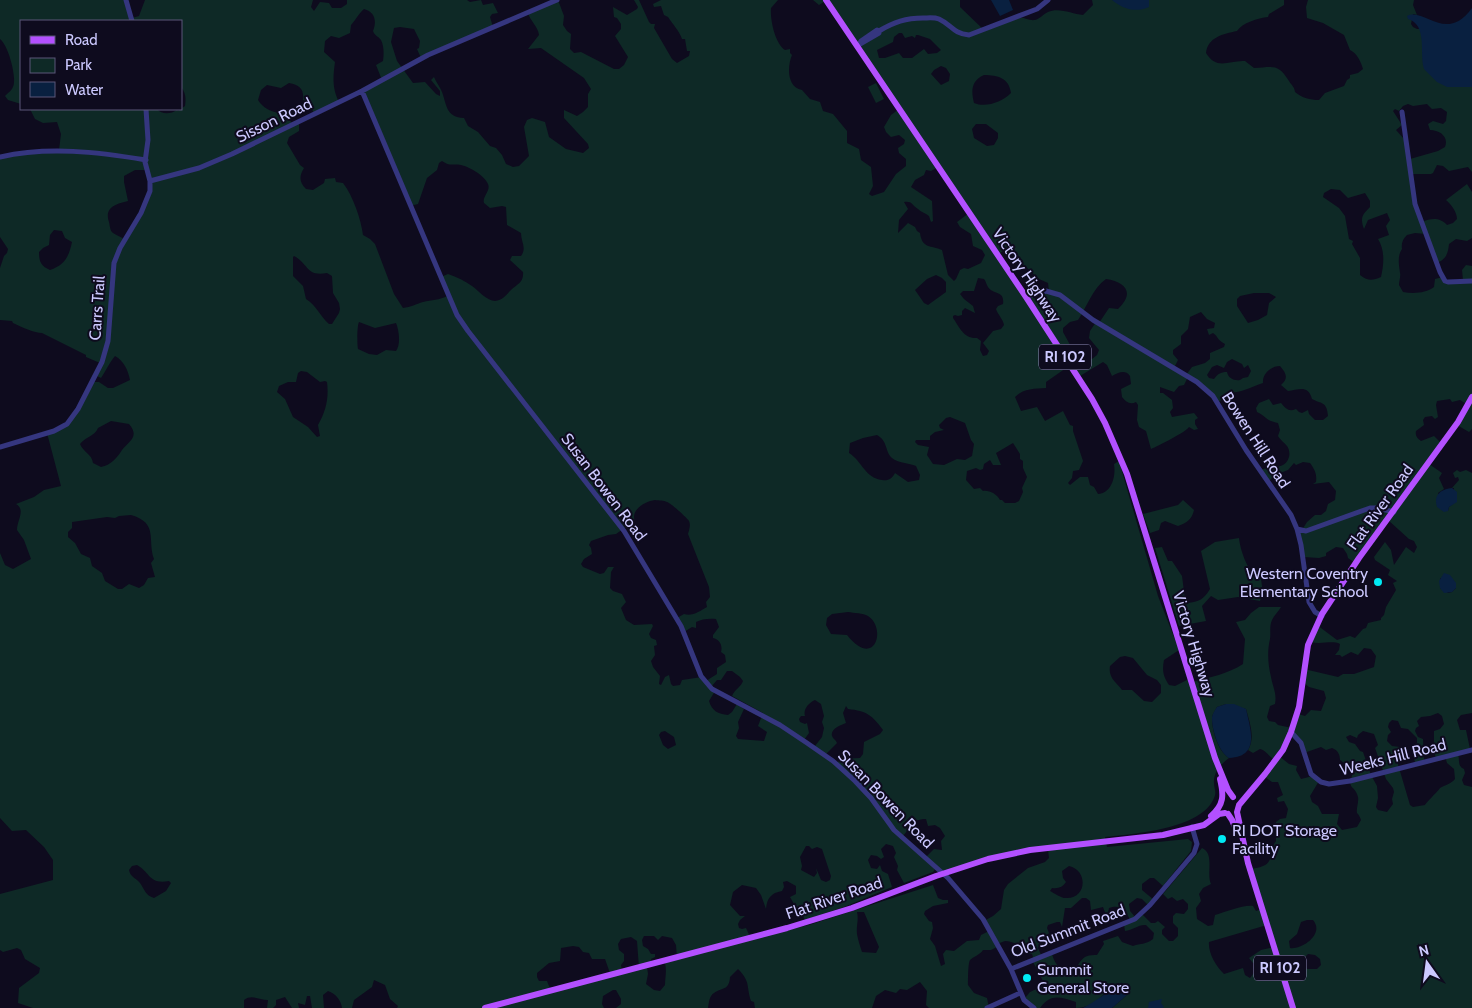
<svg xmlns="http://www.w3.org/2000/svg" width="1472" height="1008" font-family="Cabin,sans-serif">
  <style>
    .green { fill: #0e2926; fill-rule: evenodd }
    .water { fill: #092040 }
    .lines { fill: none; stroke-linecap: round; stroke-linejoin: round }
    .minor { stroke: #35367f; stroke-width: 5 }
    .major { stroke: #b350ff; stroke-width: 6 }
    .poi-dot { fill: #00eaf4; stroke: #0e0b1e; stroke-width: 2 }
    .labels { text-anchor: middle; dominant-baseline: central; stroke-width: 4; stroke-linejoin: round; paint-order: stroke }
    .shield { fill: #0e0b1e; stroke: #9390bc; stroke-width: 1 }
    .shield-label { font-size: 15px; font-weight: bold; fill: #ccc9ff }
    .street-label { font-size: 16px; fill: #ccc9ff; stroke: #0e0b1e }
    .poi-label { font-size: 16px; fill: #ccc9ff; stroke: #0e0b1e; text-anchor: start }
  </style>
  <rect width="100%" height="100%" fill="#0e0b1e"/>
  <path class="green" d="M0 0H126L132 18 139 16 145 0H313L311 7 314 11 320 2 329 3 332 8H341L347 4V0H467L470 2 481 0 483 5 493 3 498 13 492 14 490 17 493 27 421 58 417 49 419 48 420 41 414 29 400 27 394 28 391 42 397 61 413 83 425 82 436 94 440 96V91L431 80 434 77C436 82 440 87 442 92 447 106 446 117 464 118L468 126 478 132 490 146 496 148 502 155 506 164 513 167 519 166 529 156 524 127 527 120 532 118 545 122 549 137 566 149 583 153 589 148 588 144 564 118V110L577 116 583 112 588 107V94L591 89 584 78 541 48 528 49 539 35C538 26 530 21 528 13L558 0 564 16 563 25 567 31 571 34 570 49 574 53 581 52 614 69H619L624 65 628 57 615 36 621 29V24L617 18 614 17 613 7 627 15 637 9 638 7 634 0H639L649 22 651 24H655L654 28 672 59 677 63 689 56 690 51H687L685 39H682C679 30 673 25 668 17L664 15 661 6 654 7 653 4 661 0H778L771 8C770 20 775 43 785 50L790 49V53L792 55C787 67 787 87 802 90L810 99 820 102 823 111 833 114 847 131V143L859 149 861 160 871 167 873 186 869 194 872 196 884 192 896 174 906 166V159L899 153 898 148 904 144 905 140 899 135 891 137 886 132 884 127 891 115 899 109 827 0 819 5 813 0H960V7L985 31C996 27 1008 19 1019 18 1024 17 1029 21 1035 20 1040 19 1043 14 1048 12 1059 7 1072 14 1083 15L1093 5 1092 0H1112L1149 7V0H1284V5L1269 14 1268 17C1258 18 1242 23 1237 31 1223 34 1208 37 1206 53 1217 71 1229 60 1245 61L1254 68C1273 67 1278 63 1289 81 1292 86 1294 86 1295 92 1302 98 1310 100 1319 100L1325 93 1344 86 1347 80 1350 78V75L1358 73 1363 69C1361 62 1357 53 1350 50L1344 35 1323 23 1307 18 1306 7 1308 0H1414L1413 5 1417 15 1413 14 1411 24 1413 27 1417 29 1472 27V172L1468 167 1449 171 1443 166 1437 165 1433 173 1431 174H1412L1413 188 1422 222C1431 218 1440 217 1447 225L1453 223 1457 219C1457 212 1451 204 1446 200L1467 184 1472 192V238L1467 241 1456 239 1449 244C1448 254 1446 259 1437 263L1426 234 1415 233 1407 235C1403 239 1401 243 1402 249 1397 256 1399 265 1400 273 1401 275 1399 281 1399 285L1403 292C1414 294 1426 293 1434 287L1435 279 1443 277 1445 280H1463L1462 270 1466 265 1472 266V429L1469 432 1457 425 1468 405 1460 400 1452 402 1450 399 1437 401 1436 405 1438 417 1435 419 1432 416 1425 417 1423 420 1424 425 1416 431C1415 436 1417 438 1421 441L1434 436 1442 444 1429 464 1442 473 1439 478 1444 489 1438 493 1448 511 1449 507 1454 503V488H1452L1459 480 1458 477 1455 478 1453 473 1457 470 1460 472 1466 470 1472 473V713L1461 715 1457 720 1460 730H1466L1470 749 1458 753C1460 760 1457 766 1464 769L1465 773 1462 780 1464 785 1472 787V1008H1112L1128 994 1118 987C1103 990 1096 1008 1076 1008V1002C1060 997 1051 993 1040 1008H1034L1025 998 1030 992 1043 986V981L1033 962 1034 960 1032 954 1026 953C1023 946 1012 941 1005 941 1004 941 998 944 997 944V947L991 950H983C980 955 974 956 970 960 968 963 968 980 968 985L974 993 987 998 989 1008H929L926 1005 927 991 920 982 907 990 900 989 896 993 885 990 876 996 872 1008H755L754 1002 751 1001C746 986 751 982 738 969L730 977C729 991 722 987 714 993 709 996 709 1003 708 1008H616L621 1004V999L616 990H613L603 996 602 1004 604 1008H397L398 1006 390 999 385 985 374 980 372 987 354 1000 352 1008H342C341 1000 336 994 328 991L323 995 324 1008H312L310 996H307L305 1005 298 1003 299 1008H292L285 997 276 1000V1005L273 1008H267L268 1000C259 1000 252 994 244 1000V1008H33L18 1003 19 988 39 973 40 968 25 959 21 950 17 948 3 952 0 950V894L53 880V860L44 847 26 830 12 831 0 818V553L5 565 13 569 31 559 24 540 17 530C17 520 26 510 16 504L34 497 44 490 61 486 47 433 72 419 92 382H99L108 388H113L130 380C128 370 124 361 115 356 109 363 106 371 101 378L97 376 100 363 86 357V355L42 333C35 333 21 327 13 323L12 321 0 320V268L4 256 7 253 8 249 0 237V156L59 150 61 134 57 122 43 123 35 119 30 109H157C162 115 171 114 177 110L178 111 185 106C186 99 186 93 181 87V21H21V104L8 100 5 96C9 92 14 89 14 82 15 72 8 45 0 39ZM364 9C375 12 377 21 373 31 375 36 378 36 381 40 384 46 384 54 383 61L376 65 382 80 362 91 410 206 418 204 427 178 437 170 439 163 442 161C451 167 452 163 461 165 470 167 485 176 488 184 491 191 482 196 484 203L490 208 502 206 506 207 507 225 521 233C521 242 527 248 521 256H512L510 260 523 272C524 283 517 284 511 290 506 295 503 300 495 301 487 301 479 291 472 286 465 281 457 277 448 274L441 277 448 296C439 300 432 300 423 302 416 304 411 307 403 308L394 294 375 244 370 239 363 235C361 219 353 196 343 183L336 182 335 178 325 179 324 183 313 190 306 189C299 182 299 176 304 168L300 165 287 143 289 137 299 131V123L293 125C284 108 269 117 258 100L261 90 267 85 281 88 289 83C300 85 304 89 303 100L310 104 314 114 339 102C332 88 333 77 335 62L324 52 325 41 331 36 339 38 350 33 351 25C356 20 358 14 364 9ZM899 33H902L905 38 912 36 915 38 916 35H918L930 39 941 50 937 53 928 54 924 49 912 58H903L899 53 885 58H879L877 50 893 42 894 37ZM941 66 946 68 950 74 949 81 941 85 931 74 934 70ZM984 75C998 75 1009 78 1011 93 1002 102 986 108 974 103 971 91 971 81 984 75ZM1408 104 1413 106 1427 104 1432 109 1441 108 1447 112 1446 121 1443 124 1433 121 1428 124 1430 130C1440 130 1449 137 1445 147L1438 151 1410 159 1404 139 1396 130 1402 125 1393 111 1395 109 1399 111 1403 106ZM976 124H986L998 133V138L994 145 987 146 974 138 972 129ZM938 167 969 213 957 222 960 227 971 234 973 246 982 250 985 255 981 263 968 269 964 268 960 270 956 279 954 281 948 275 942 250C931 245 922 249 920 233L917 231 915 227 908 223 898 233 899 220 908 209 904 202C913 201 911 205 918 209 921 212 925 213 929 216L931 222 933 221 932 201 911 187 915 180 924 175 926 170 931 171ZM135 170H147L149 194 124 239C121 237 116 235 113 233 110 231 110 226 109 222 104 207 116 204 128 201L124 182V176ZM1331 189 1340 190 1348 198 1365 193 1370 201V207C1362 215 1360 218 1364 229L1368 220 1387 213 1390 220 1386 226 1389 235 1378 239C1385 250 1384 264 1381 277 1372 281 1368 281 1360 275V258L1352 244 1353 241 1349 239 1345 216 1339 208 1323 197 1324 193ZM54 230 62 231 65 238 72 242C69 256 65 265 50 270 41 266 39 262 39 252L43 248 49 245 50 235ZM1005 250 1012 254 1039 279 1048 283 1049 291 1025 296 998 254ZM294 256C309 264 306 277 327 273L332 276 333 293 339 303 340 309 339 313 332 324H329C320 316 317 306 306 299L303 286 293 276V257ZM936 275 942 278 946 282V292L928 305 924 303 915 290 927 279ZM978 278 984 279C986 281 986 284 988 287 993 295 1005 290 1003 304L998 306 996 309C998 315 1003 319 1004 325L1001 329 993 331 983 343 989 351 987 355 983 356 980 350 981 341 977 338C964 339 960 328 953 318V316L955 315 958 316 962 315V311L965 308 975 313 973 306 964 299 960 294 963 291H974ZM1106 279C1126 282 1135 293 1118 309L1109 308 1099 323 1096 322 1090 331 1089 338 1099 350 1097 355 1092 359 1074 352 1063 332V328L1070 322 1078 320C1087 307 1092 289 1106 279ZM1254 293H1269L1276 297 1269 303 1267 315 1258 320 1248 323 1237 306V299L1240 296ZM1201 312 1207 319 1215 323 1214 328 1207 329 1209 335 1213 333C1219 337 1216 339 1225 344L1224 347 1210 353V359L1205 363 1192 367 1186 375 1174 368 1178 360 1173 354V350L1181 344V336L1188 329 1190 317ZM359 322 375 328 396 323C399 330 401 344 396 351L386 350 377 355 369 354 358 349C357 344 357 326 359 322ZM1232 359 1242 364 1244 368 1248 365 1251 371 1248 377 1243 378 1240 380C1234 381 1228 378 1227 372 1220 372 1218 374 1214 379L1209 378 1207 375 1212 367 1217 365 1224 368 1227 362ZM1103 362 1107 365 1112 376C1118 373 1125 369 1130 376L1131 384 1121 389 1122 397C1126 402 1130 405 1136 402L1138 405 1137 420 1139 427 1146 431 1151 449C1158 446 1186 432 1189 427L1194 430 1198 429 1195 424V420L1198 418 1194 413 1172 417 1170 412 1173 408 1172 400 1163 393H1160V387L1174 392 1179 386 1184 385 1188 377 1218 402 1225 398 1227 393C1241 393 1251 387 1263 383 1262 374 1271 366 1280 366 1286 373 1289 378 1281 385L1288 391C1298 390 1308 384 1312 399 1321 404 1327 401 1328 416L1323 420H1315L1309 414 1308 410 1302 413 1299 412 1296 409C1289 412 1286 409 1281 403L1273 405 1269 399 1259 403 1256 408 1257 412C1266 416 1266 421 1278 423L1280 430 1278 436C1281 441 1284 442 1287 446 1289 448 1290 454 1289 457 1285 471 1269 465 1261 470L1268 482 1275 475 1288 470 1294 463 1296 465 1303 462 1310 463C1315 470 1317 474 1316 482L1313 484 1329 482 1336 491 1335 500 1328 504 1326 511 1321 515H1315L1307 522 1302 530H1297L1304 557 1319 558 1326 556V553L1336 547 1343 548 1347 554 1348 558 1355 563 1388 520 1409 539 1414 541 1417 547 1414 553 1406 547 1394 565 1391 550 1385 542 1374 557 1375 560 1390 570 1388 575 1397 581 1393 583 1396 590 1386 607 1384 615 1381 618V620L1368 623 1366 628 1363 629 1355 638 1350 636 1337 640 1317 625 1311 642C1321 645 1332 640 1340 644L1339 650 1335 655H1340L1342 657 1351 652 1358 655 1364 648 1371 649 1376 656 1374 667 1354 674H1343L1338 677 1304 669 1302 681 1309 687 1324 691 1326 698 1321 711 1311 710 1305 716 1298 714 1292 728 1278 725 1275 722 1269 721 1267 717 1270 706 1275 704C1277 693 1273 688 1271 677 1268 664 1267 652 1270 639 1271 632 1269 627 1272 620 1274 615 1279 611 1281 607H1259L1251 613 1245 620 1236 622 1245 639 1243 664C1228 674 1210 677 1193 682L1191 678 1175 686 1169 685C1163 676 1162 670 1164 660L1179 650 1158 596 1119 461 1114 464C1116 476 1112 493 1098 494L1094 487 1090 485 1088 477H1080L1070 485 1068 483 1072 478 1073 471 1079 470 1083 461 1073 431V426L1070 425 1063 411 1045 421 1037 407 1021 411 1015 397C1024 388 1034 389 1046 388V382L1069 366 1080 376ZM301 371 307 372 320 382 325 381 327 382C329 398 326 411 318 425L320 436 317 437 308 427 293 417 285 399 277 392 279 386 288 382H296L298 373ZM950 417 965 423 971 440 974 444 972 456 965 460 957 459 944 465 933 464 927 455 929 447 918 445 915 442 916 440H930V436L935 432 944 430 940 428 939 425 946 418ZM111 421 129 424C140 437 129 441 122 450 117 458 111 465 101 467L93 463C92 454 83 452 80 444 85 437 95 436 98 428ZM877 435C888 441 885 452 892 458 898 463 909 463 916 466L920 475 919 480 908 482 895 473C892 479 888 481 882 480 865 478 862 461 849 453L850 443 863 438ZM1013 443 1020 454V459L1023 461V468L1027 477 1022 488 1023 492 1019 501 1015 503H1005L1002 500H1000C997 494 989 490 983 491L980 488 974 489 966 480 967 471 976 468 980 470 983 469 984 464 990 460 993 465H1001L996 453ZM655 500C659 501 664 500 667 502 671 503 687 518 689 521 691 525 689 530 688 534L709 587 710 597 706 602 707 607C700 611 692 617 684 614L677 618 684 632 692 627 696 628V622C701 619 710 618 716 619L719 627 713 635V638C719 639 723 645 721 652L725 655 726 662 717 668V674L706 681 702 677 682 680 680 685 673 686 671 684 669 675 665 677 661 685 659 684 660 676 653 667 651 661 655 655 654 646 657 645 656 640 651 638 649 634 653 626 652 624 634 625 626 620 621 608 626 602 622 594 613 591 610 588 611 572 614 567H608L604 573 600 574 583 567 581 564 584 559 592 554 591 548 589 545 591 541 608 535 616 534 623 529 634 525C635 522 634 519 634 516 635 507 647 501 655 500ZM131 515C159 523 147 540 154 559L151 563 155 577 148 578 144 585 139 588 129 584 122 589H118L105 581 102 573 92 566 90 558 81 554 75 543 68 537V532L72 528V522L107 517 115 518 119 516ZM1440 578 1456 588 1452 592 1448 593 1440 588ZM848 612C854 613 863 613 868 616 887 628 875 670 847 635L831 634 826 625 827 618 832 614ZM1125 656 1133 658 1147 675 1157 680 1161 685V693L1152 702 1144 701 1132 690H1122C1116 682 1108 678 1110 666L1120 657ZM727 671H732L740 677 743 681C741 687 735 689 732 696L763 713 758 726 767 732 764 741 738 739 736 736 739 728 738 722 744 709 737 704 732 712 728 715C718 714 712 711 709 701L715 691 711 687 717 680H721ZM815 700 821 704 824 716 822 722 824 728 822 737 815 746 804 740 809 733 807 723 805 724 800 722 799 719 801 716H805C803 710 808 703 815 700ZM1226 704 1246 709C1249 721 1256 737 1248 750L1253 753 1260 749C1266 750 1269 757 1276 761L1265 777 1272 782H1278L1283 795 1277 798 1278 802 1284 801 1288 809 1286 818 1280 819 1276 822V841C1270 848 1274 862 1263 866 1259 868 1254 868 1250 869L1262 909 1256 911 1253 906C1246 904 1224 912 1215 915L1213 925 1208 926 1197 919 1196 908 1201 901 1199 894 1203 888 1211 884C1206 873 1215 854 1202 848L1163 894 1168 899 1172 897 1177 901 1183 899 1188 904V909L1184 914 1176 913 1173 916V923L1178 928V936L1173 941H1169L1162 934V930L1165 927 1158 921 1155 923H1151L1142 914 1136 918 1130 911 1129 904 1137 898 1142 899 1149 906 1154 900 1142 890V884L1150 878H1154L1163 886 1191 851 1192 842 1188 839 1107 847 1105 837C1133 834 1202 829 1214 798 1217 792 1214 789 1214 783 1213 772 1222 763 1229 758 1218 751 1212 731 1212 718 1212 715 1215 711 1217 707ZM846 706 848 709C867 711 872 715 883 730L880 734 864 742 863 754 860 758 841 759 837 763 826 754 837 743C836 740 833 739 832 736 830 729 841 725 846 723L843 713ZM1438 713 1442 716 1444 724 1440 729 1434 731V752L1436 758 1445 756 1447 763 1454 769 1455 779C1451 784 1445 785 1440 788 1439 790 1426 803 1425 805L1413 807 1410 805 1397 761 1401 758 1400 747 1392 746 1387 741 1388 735 1391 732 1388 727 1389 723 1392 720 1398 721 1401 728 1408 729 1417 738V743L1412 746 1415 763 1424 761 1423 739 1418 737 1415 731 1416 728 1419 726 1417 721 1421 717 1430 716ZM665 731 674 737 676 745 668 749 663 745 659 735 661 732ZM1363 731 1374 734 1378 745 1375 748 1386 779 1393 788 1394 792 1392 799 1393 804 1387 812 1378 810 1376 807 1378 798 1377 786 1371 775 1363 752 1360 751 1355 744 1349 742 1346 737 1350 735 1357 738 1358 735ZM1294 733 1304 753 1321 747 1326 750 1332 748C1338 750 1340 755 1340 760L1348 766 1353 773C1346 791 1355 784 1358 797 1359 802 1356 809 1357 813 1359 815 1360 817 1361 820L1357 827 1342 830 1337 824 1339 814H1322L1318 806 1312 802 1310 796 1319 781 1313 776 1301 779 1296 770 1297 766 1289 764 1279 756ZM926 819 928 826 935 825 940 828 945 836 941 841 942 850 934 849 926 857 902 837C911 828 910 819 926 819ZM886 844 893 846 896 853 894 857 898 866 897 870 904 883 933 872 935 869 944 875 1016 853 1048 850 1049 858 1045 862 1028 868 1008 884 1004 890 1001 909 993 916 984 921 989 931 981 935 979 940 967 941 954 951 946 950 943 954 945 964 941 966 935 946 930 939 933 928 932 922 929 921 924 914 925 911 933 906 948 903V900H943L938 898 933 885 809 925 751 939 746 928 742 929 739 928 738 924 740 920 745 916H740L730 905 733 892 742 885 756 888 761 895 766 909C767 898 771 893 782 891L784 887 783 882 787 881 796 886V894L790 897 794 904 796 917 803 916 805 920 844 907 892 887 888 874 882 871 880 865 877 869 871 868 868 860 871 855 877 856 881 859 884 857 881 849ZM806 846H809L812 849 817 847 822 849 831 876 830 880 826 882 821 880 816 868 817 873 814 877 801 870 802 866 800 857ZM137 865C150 872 149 885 169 881L171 883 166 891 154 898C145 895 145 890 140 883 136 878 130 877 129 870L132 866ZM1069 866C1088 870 1087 898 1067 898 1062 899 1054 893 1050 891L1052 888C1058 889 1063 887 1066 882L1063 878 1062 871ZM1082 898H1086L1090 901 1091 910 1103 907 1106 915 1108 914 1109 908C1122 904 1125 911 1131 921L1124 925 1125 931C1133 930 1139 924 1146 925L1154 933 1153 939C1145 945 1141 943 1133 946L1122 942 1118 936 1103 941 1104 944 1097 955C1076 954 1083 968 1068 972 1058 968 1055 964 1052 954L1042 957 1038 948 1041 941 1049 933 1047 928 1048 925 1057 922H1060L1062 927 1065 908H1071ZM857 912H864L879 947 876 953 862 952C860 946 858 940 857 934 856 926 859 920 857 912ZM1307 920H1313C1325 934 1302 950 1290 948L1289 941 1297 934 1301 922ZM1267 925 1274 947 1261 950 1249 958 1253 963 1266 959 1268 962 1267 967 1254 973 1250 978 1245 975 1243 968 1224 974C1216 966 1208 953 1209 942ZM644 936H654L658 940 662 936 672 938 676 945 677 959 665 963C667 971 665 978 665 985L660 991 654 990 646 984 648 974 647 967 652 965 651 959 655 957V954H651L648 949 643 946 642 940ZM631 937 637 941 639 968 622 972 621 965 624 961V954L619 950 618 944 621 939ZM573 946 579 947 583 952 589 953 592 959H605L611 976 551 991 547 981H539L537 977V973L549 963 560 961 561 948ZM1308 954 1315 955 1320 959 1321 965 1317 969H1307L1304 964V958Z
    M876 83 884 99 876 103 868 87Z
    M1183 500 1194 510C1192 519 1187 523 1178 526L1165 521 1161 523 1159 530 1150 533 1143 514 1178 505Z
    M1239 538C1240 549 1247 570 1256 576L1262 571 1266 570 1269 572 1270 574 1263 576 1261 579 1263 593 1260 601 1238 597 1218 600 1211 596 1202 606 1206 621 1179 626 1155 548 1162 547 1168 561H1172L1182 576 1185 599 1187 603C1199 602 1204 599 1210 589L1201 551 1215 542Z"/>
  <path class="water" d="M991 0H1009L1013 10 1000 16Z
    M1112 0H1149V7C1135 13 1123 9 1112 0Z
    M1472 8V87H1447L1437 82 1424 69C1419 53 1428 25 1408 19L1407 16C1424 7 1446 44 1472 8Z
    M1452 488 1457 492V502L1449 507 1448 511 1444 512 1437 507C1433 495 1441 489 1452 488Z
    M1444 573 1450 575 1456 583V588L1452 592 1444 593 1440 588 1439 581Z
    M1226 704H1234L1246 709C1250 728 1261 757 1229 758 1219 752 1212 731 1212 718 1212 715 1215 710 1217 707Z
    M1120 985H1124L1128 994 1112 1008H1083C1096 1001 1107 992 1120 985Z
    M1162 999 1161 1003 1164 1007 1163 1008H1148L1149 1002Z"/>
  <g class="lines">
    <path class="minor" d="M126 0 132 21
      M860 44 879 33V31
      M858 46 861 41 877 30 879 31C894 22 906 18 923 18 928 18 934 17 939 19 952 25 952 33 969 35L1037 9 1048 0
      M362 91 457 315 468 331 624 531 681 626 701 676 712 689 780 725 807 743 833 761 855 781 871 798 894 830 948 878 983 919 1011 969 1024 1000 1034 1008
      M1402 112 1415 204 1440 272 1445 281 1448 282 1472 281
      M0 157C48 146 98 152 146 160
      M150 181 199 168 232 154 362 91 428 55 557 0
      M1026 297 1046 291 1060 295 1093 320 1197 382 1213 396 1246 450 1291 515 1297 529 1301 545 1309 602 1315 612 1322 616
      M0 447 54 431 67 424 78 409 102 362 108 341 114 263 120 248 141 213 150 191V181L145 162 148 140 146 109
      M1297 529 1306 531 1370 508H1378L1394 512
      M1291 732 1301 743 1311 774 1321 782 1329 784 1350 781 1472 750
      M1011 969 1135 919 1150 905 1194 853 1197 844 1192 827
      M987 1008 1020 993"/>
    <path class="major" d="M826 0 1026 297 1092 399 1105 423 1127 474 1215 758 1228 790 1233 797
      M1228 814 1232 820 1237 832
      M1211 816C1224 805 1224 795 1220 779
      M485 1008 787 928 852 908 936 876 988 859 1030 850 1163 835 1204 825 1219 814 1225 813
      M1293 1008 1248 863 1237 812 1239 805 1265 774 1283 750 1291 732 1299 707 1308 645 1322 614 1359 558 1458 422 1472 397"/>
  </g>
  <g class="poi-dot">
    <circle cx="1378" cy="582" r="5"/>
    <circle cx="1222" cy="839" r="5"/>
    <circle cx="1027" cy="978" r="5"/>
  </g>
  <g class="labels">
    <g class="shield">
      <rect x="1039" y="344.5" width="52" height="25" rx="4"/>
      <rect x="1254" y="955.5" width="52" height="25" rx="4"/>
    </g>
    <g class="shield-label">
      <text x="1065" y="357">RI 102</text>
      <text x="1280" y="968">RI 102</text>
    </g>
    <g class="street-label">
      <text transform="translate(274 120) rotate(-26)">Sisson Road</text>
      <text transform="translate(1027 275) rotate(56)">Victory Highway</text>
      <text transform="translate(97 308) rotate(-86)">Carrs Trail</text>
      <text transform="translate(1256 440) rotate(57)">Bowen Hill Road</text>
      <text transform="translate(604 487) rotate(53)">Susan Bowen Road</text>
      <text transform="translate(1380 507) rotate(-54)">Flat River Road</text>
      <text transform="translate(1194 644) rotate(73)">Victory Highway</text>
      <text transform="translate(1393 757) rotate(-14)">Weeks Hill Road</text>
      <text transform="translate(886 799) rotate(46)">Susan Bowen Road</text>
      <text transform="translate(834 898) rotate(-19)">Flat River Road</text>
      <text transform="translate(1068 931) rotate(-21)">Old Summit Road</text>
    </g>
    <g class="poi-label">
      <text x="1368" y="573" text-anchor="end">Western Coventry<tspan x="1368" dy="18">Elementary School</tspan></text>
      <text x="1232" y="830">RI DOT Storage<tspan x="1232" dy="18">Facility</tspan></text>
      <text x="1037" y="969">Summit<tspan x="1037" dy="18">General Store</tspan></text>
    </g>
  </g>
  <rect x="20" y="20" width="162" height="90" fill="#0e0b1e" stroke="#5a5778"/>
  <rect x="30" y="36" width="25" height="8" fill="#b350ff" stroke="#5a5778"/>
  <text x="65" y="45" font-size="15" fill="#ccc9ff">Road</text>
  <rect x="30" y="58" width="25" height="15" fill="#0e2926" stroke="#5a5778"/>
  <text x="65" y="70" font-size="15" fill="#ccc9ff">Park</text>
  <rect x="30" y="82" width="25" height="15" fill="#092040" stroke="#5a5778"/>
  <text x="65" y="95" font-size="15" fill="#ccc9ff">Water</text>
  <g transform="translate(1427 963) rotate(346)" stroke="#0e0b1e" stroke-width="4" paint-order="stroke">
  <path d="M0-4L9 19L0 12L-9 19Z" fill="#ccc9ff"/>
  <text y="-8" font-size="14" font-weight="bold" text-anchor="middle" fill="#ccc9ff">N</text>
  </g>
</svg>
